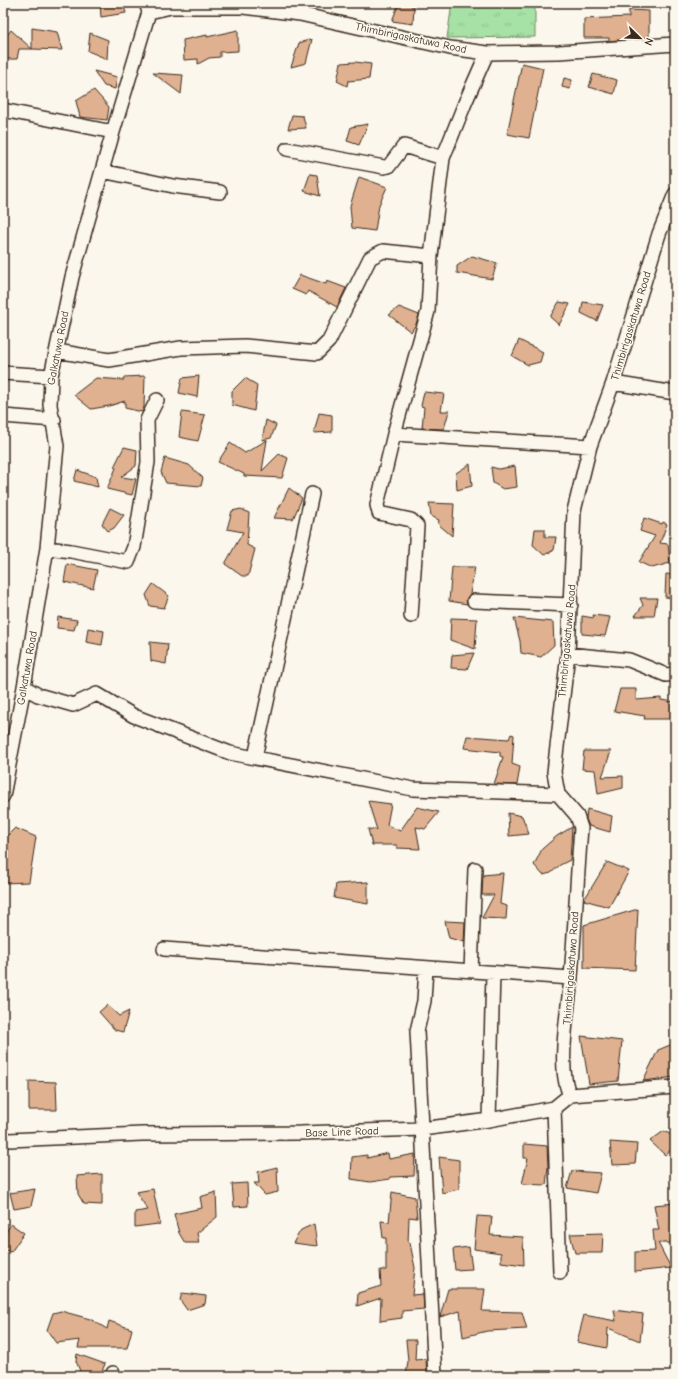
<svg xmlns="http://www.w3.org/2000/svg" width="678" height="1379" font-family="'Comic Neue',sans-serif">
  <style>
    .grass { fill: url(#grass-tufts); stroke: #708662 }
    .building { fill: #dfb190; stroke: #3b2a1e }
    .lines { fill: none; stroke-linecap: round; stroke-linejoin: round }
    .street-casing { stroke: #3b2a1e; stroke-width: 16 }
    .street { stroke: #fbf7ec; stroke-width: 13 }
    .labels { text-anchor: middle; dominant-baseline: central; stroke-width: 3; stroke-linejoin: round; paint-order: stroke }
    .street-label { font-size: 11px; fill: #3b2a1e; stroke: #fbf7ec }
  </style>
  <defs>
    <pattern id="grass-tufts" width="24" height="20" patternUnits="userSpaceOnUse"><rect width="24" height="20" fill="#a6e1a6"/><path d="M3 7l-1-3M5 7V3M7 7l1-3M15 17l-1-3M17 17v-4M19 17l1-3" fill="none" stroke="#90c18e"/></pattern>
  </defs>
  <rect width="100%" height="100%" fill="#fbf7ec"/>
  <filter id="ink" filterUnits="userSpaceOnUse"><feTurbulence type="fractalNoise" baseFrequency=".025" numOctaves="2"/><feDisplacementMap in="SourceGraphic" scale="8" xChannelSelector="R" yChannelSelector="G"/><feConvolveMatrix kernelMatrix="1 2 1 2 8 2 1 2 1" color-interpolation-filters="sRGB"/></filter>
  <g filter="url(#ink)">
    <path class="grass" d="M452 3H535V37L447 38Z"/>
    <path class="building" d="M100 3H123L126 13 101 17Z
      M399 3H412L411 6H414L413 24 392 21Z
      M629 10 649 11V38H626V39L609 41V38H584V19L629 17Z
      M32 28 57 32 62 50 32 49Z
      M11 30 32 49H19L17 59H3V40Z
      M238 30V51L220 52V57L209 58 198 64V59L184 60 183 40 207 35V37Z
      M90 33 108 40 107 59 88 51Z
      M312 39 306 63 291 67 299 43Z
      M355 62 371 64 369 79 348 81 347 86 337 81 341 63Z
      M522 63 543 68 529 138 507 134Z
      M94 71 117 77 115 89 104 86Z
      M153 73 183 75 181 94Z
      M593 74 617 80 614 94 589 87Z
      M564 78 572 80 570 89 562 87Z
      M94 90 109 107 107 120 80 117 76 101Z
      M292 115 303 116 306 128 288 129Z
      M368 124 359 145 347 141 351 127Z
      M310 174 317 175 320 196 304 191Z
      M359 177 387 187 379 205 375 231 352 228 350 206Z
      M472 256 497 263 492 279 457 273V266Z
      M300 275 326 284 327 281 346 288 337 307 308 291 306 295 292 289Z
      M559 302 570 304 559 325 550 317Z
      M583 302 603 305 597 321 581 313Z
      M399 307 419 315 416 324 411 332 389 315Z
      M519 340 543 352 540 362 528 365 512 356Z
      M145 376 144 407 142 412 125 408V401L109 406 91 409 74 395 96 378 124 380V377Z
      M199 376 197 397 179 393 182 378Z
      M245 378 257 385 254 411 232 405V391Z
      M424 392 444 394 441 411H449L444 429 422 428 424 407 421 406Z
      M182 412 205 415 198 441 179 437Z
      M319 413 332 415V432L314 433Z
      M266 420 276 425 271 438 262 440Z
      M267 440 262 471 279 454 288 458 282 478 244 476V474L218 462 230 443 245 453Z
      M124 447 137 450 136 466 121 477 136 479 132 495 107 489 116 468 114 467Z
      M165 458 189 465 203 478 201 486 166 483 161 472Z
      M470 464 472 486 457 490 456 473Z
      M515 466 517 487 503 489 493 483 491 467 499 469Z
      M77 470 96 477 98 487 74 481Z
      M289 488 302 498 293 519 274 518Z
      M429 503 454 504 452 536 438 524 439 520 431 516Z
      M110 508 124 515 114 528 108 531 102 524Z
      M241 509 249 513 247 545 255 549 248 576H242L225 564 243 532 227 529 232 511Z
      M644 518 662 524 663 522 667 524 660 543 668 544 670 563 652 568 639 562 655 536 640 531Z
      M535 529H545V537H556L554 550 544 555 533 545Z
      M67 564 97 570 93 588 64 582Z
      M452 567H475L470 594 466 600 467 604 449 601Z
      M666 574 675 575V598L665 597Z
      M153 584 169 596 164 608 150 606 146 595Z
      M640 598H657L654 616H635L643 605Z
      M593 615 610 617 605 636 582 634V616L594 618Z
      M58 617 77 620 74 630 57 628Z
      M451 618 477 619 475 649 450 640Z
      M514 618 553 622 554 645 541 657 521 653 520 641Z
      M88 628 104 631 102 645 86 642Z
      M150 642 168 644 166 664 151 661Z
      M474 653 467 669 451 668 452 655Z
      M620 689H636V700L661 698V700L675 702V719H644L645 716 614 711Z
      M511 734 514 735 512 764 520 767 517 785 494 784 503 757 500 756V752L464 748 467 736 509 739Z
      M584 751H611L602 777 623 776V788L598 794 595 770 582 769Z
      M368 801 391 804 387 825 400 831 417 807 439 812 425 829 416 827 420 849 397 848V845H372L368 829 377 830Z
      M587 809 612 816 610 832 589 826 586 819Z
      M508 813 522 816 529 834 509 836Z
      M572 827 570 860 560 865 551 873 543 875 534 865 542 849 557 836Z
      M15 828 36 837 29 882 3 883 6 862 5 838Z
      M607 862 629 871 609 907 584 900Z
      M503 873 500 904 507 906 506 919 482 918 494 895H482L483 875Z
      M368 882V904L334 898 336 884Z
      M638 909 635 970 584 968V925Z
      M445 921 465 922 464 942 449 938Z
      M107 1005 119 1016 129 1011 123 1032 115 1030 99 1012Z
      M581 1036 622 1041 618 1081 589 1084Z
      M675 1043V1077L643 1081 658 1050Z
      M29 1081 56 1082 57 1110H29Z
      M664 1131 675 1137V1146L665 1155 650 1141Z
      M610 1142 637 1144 635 1164 612 1165Z
      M524 1144 547 1146 548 1167 546 1185 522 1184 528 1158H524Z
      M388 1153 389 1159 415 1154 414 1176 390 1177V1179L370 1182 351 1179 352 1157 367 1155V1158Z
      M439 1157 459 1160V1189L442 1193Z
      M277 1167 278 1192 265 1195 254 1183H259L258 1172Z
      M572 1171 601 1173 596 1193 567 1188Z
      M102 1174V1205L84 1204 78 1194 77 1176Z
      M247 1183 248 1206 234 1207 232 1184Z
      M35 1189 31 1206 14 1209 10 1193Z
      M153 1189 160 1223 159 1225 158 1224 135 1227V1212L148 1210 136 1192Z
      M216 1192 217 1217 197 1233 199 1243H185L179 1233 174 1214 202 1208 200 1197Z
      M392 1192 415 1197 417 1218 409 1217 408 1243H410L415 1268 412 1295 423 1294 424 1309 402 1311V1318L380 1321 381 1298 357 1306 358 1293 381 1286 380 1270H386V1238H383L381 1221 389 1222Z
      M675 1203V1243H658L671 1268 635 1272V1252L655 1251 653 1230H659L654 1205Z
      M477 1216 492 1217 490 1235 523 1237 524 1265 501 1262V1253L474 1249Z
      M11 1224 24 1233 11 1252 5 1250 3 1237Z
      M314 1224 317 1246 293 1243 301 1230Z
      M603 1233 602 1253H575L570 1234Z
      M469 1247 472 1269 455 1270 453 1249Z
      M448 1289H485L482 1311 522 1312 527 1329 487 1331 463 1337 460 1311 440 1317Z
      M182 1293 206 1296 205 1304 187 1310 180 1300Z
      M614 1310 643 1314 640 1341 608 1328 607 1348 577 1342 584 1315 616 1321Z
      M61 1311 90 1319 107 1329 109 1321 132 1329 127 1348H78L80 1340 56 1343 47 1330 53 1313Z
      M406 1340H416L415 1360 426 1359 427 1376H406L408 1361Z
      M77 1354 105 1364 100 1376H82L76 1361Z"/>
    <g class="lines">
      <g class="street-casing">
        <path id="street" d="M149 12 171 7H243L300 14 450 48 487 53 559 52 675 44
          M487 53 465 103 443 158 431 256 428 311 394 434 590 446
          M3 110 113 132
          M287 149 384 167 389 166 404 146 443 158
          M102 171 173 186 220 192
          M57 351 109 360 181 348 245 346 317 353 329 341 370 258 383 251 431 256
          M3 373 51 376
          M613 383 675 393
          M3 416 54 420
          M394 434 377 505 379 513 411 520 417 526 411 616
          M47 548 71 551 128 562 134 547 148 462 147 420 157 400
          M474 601 571 605
          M568 654 629 660 666 675 675 674
          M24 687 38 695 73 705 97 694 134 716 230 753 413 789 558 794
          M255 757 312 494
          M3 796 24 687 47 548 57 446 50 405 51 376 72 277 113 132 149 12 146 3
          M164 949 571 978
          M426 968 424 1001 417 1031 435 1376
          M471 971 475 869
          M570 1095C556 1068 569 1008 571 977 575 928 577 878 581 828L577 816 558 794 554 772 568 654 574 511 590 446 613 383 659 234 675 194
          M554 1108 560 1272
          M489 1120 493 973
          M3 1138 9 1140 142 1134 301 1133 422 1129 489 1120 554 1108 570 1095 675 1087
          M112 1376 113 1373"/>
      </g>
      <use href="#street" class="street"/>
    </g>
  </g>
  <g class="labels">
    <g class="street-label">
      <text transform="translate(411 38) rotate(12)">Thimbirigaskatuwa Road</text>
      <text transform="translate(631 326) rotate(-73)">Thimbirigaskatuwa Road</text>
      <text transform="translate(58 348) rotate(-79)">Galkatuwa Road</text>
      <text transform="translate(567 641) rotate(-85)">Thimbirigaskatuwa Road</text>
      <text transform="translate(27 668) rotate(-80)">Galkatuwa Road</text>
      <text transform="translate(571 968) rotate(-86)">Thimbirigaskatuwa Road</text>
      <text transform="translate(342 1132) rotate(-2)">Base Line Road</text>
    </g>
  </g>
  <rect width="678" height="1379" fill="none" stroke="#fbf7ec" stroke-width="16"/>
  <rect x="8" y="8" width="662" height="1363" fill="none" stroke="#3b2a1e" stroke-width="1.5" filter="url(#ink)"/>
  <g transform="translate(640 38) rotate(113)" stroke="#fbf7ec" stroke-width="3" paint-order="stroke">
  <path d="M0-3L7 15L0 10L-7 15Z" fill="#3b2a1e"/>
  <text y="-6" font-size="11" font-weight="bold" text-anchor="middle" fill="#3b2a1e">N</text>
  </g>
</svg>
